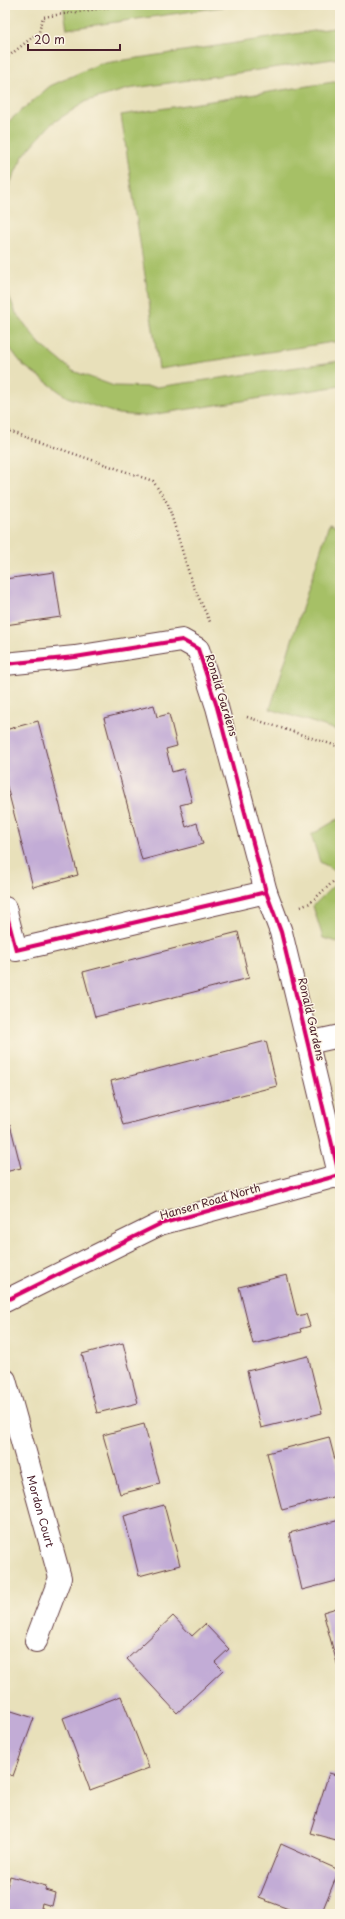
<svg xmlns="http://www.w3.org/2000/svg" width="345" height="1919" font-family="'Playpen Sans',sans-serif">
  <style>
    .green { fill: #a6c066; stroke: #787048 }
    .building { fill: #c2acd6 }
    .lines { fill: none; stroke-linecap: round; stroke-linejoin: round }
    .minor-casing { stroke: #623c40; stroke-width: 24 }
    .path { stroke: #623c40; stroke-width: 2.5; stroke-dasharray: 1 3; stroke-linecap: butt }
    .minor { stroke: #fff; stroke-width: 22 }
    .cycleway-casing { stroke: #fcf5e5; stroke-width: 6 }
    .cycleway { stroke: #d6006c; stroke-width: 4 }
    .labels { text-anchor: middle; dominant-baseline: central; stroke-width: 3; stroke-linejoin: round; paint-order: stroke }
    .street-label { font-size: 11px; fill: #4a1f2b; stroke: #fcf5e5 }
  </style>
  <rect width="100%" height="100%" fill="#fcf5e5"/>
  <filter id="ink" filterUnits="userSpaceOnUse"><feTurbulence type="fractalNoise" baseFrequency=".025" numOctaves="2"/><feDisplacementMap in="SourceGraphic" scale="8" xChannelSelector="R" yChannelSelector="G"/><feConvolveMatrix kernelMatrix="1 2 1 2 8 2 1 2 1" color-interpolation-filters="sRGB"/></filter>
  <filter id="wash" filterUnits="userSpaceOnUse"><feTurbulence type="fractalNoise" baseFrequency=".012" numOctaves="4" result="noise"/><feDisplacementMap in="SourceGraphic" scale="16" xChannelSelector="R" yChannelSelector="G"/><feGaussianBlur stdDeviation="0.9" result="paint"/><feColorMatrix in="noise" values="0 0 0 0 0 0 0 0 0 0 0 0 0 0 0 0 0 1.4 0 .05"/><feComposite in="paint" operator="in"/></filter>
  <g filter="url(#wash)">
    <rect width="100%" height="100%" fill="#e8e0ba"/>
    <path class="green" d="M63 5H236L67 29Z
      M340 27V58L128 89 87 101 51 124 23 156 5 194V128L9 121 50 86 99 64Z
      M340 81V341L159 369 121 115Z
      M5 286 16 313 40 344 73 371 114 386 157 387 340 361V386L144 416 118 414 67 397 23 365 5 342Z
      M329 524 340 528V731L270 709Z
      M338 819 340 820V873L320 862 311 835Z
      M337 882 340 883V943L323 938 313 906Z"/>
    <g id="blocks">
      <path class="building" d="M54 572 61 617 5 625V579Z
        M154 705 157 717 169 714 177 746 166 749 172 772 183 769 192 802 180 805 186 827 197 823 203 844 142 860 104 718Z
        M38 721 78 875 33 887 5 779V730Z
        M238 932 249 978 95 1017 83 972Z
        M266 1041 277 1086 123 1125 111 1081Z
        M10 1124 21 1168 5 1172V1125Z
        M287 1275 297 1316 306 1314 310 1326 300 1329 301 1332 253 1344 239 1287Z
        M123 1343 138 1403 97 1413 82 1354Z
        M308 1356 322 1413 261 1428 247 1371Z
        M144 1424 160 1484 120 1494 103 1435Z
        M329 1437 340 1479V1495L282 1510 267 1453Z
        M164 1505 180 1565 139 1576 124 1516Z
        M340 1520V1580L302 1590 289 1533Z
        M340 1607V1667H338L323 1612Z
        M173 1616 192 1636 205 1624 229 1649 215 1662 223 1670 177 1713 127 1659Z
        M121 1696 149 1768 90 1790 63 1718Z
        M5 1709 34 1718 13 1776 5 1773Z
        M329 1773 340 1776V1841L310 1833Z
        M281 1844 339 1870 321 1914H302L259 1898Z
        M10 1876 46 1886 45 1890 55 1893 52 1906 42 1903 41 1908H43L42 1914H5V1894Z"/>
    </g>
  </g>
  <g filter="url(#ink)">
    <use href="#blocks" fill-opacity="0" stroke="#623c40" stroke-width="1"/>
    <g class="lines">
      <g class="minor-casing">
        <g id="minor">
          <path d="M5 664 75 657 182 640 198 649 217 707 266 892 281 932 340 1178"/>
          <path d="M5 908 16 950 266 892"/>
          <path d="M308 1043 340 1036"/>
          <path d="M5 1301 160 1224 340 1175"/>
          <path id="s1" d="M5 1380 60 1578 36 1641"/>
        </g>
      </g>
      <path class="path" d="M5 59 39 32 43 17 124 5
        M5 430 153 481 168 504 192 583 211 624
        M247 717 340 747
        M301 907 310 903 336 879 340 880"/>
      <use href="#minor" class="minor"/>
      <g class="cycleway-casing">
        <path id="cycleway" d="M5 664 75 657 182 640 198 649 217 707 266 892 281 932 340 1178
          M5 908 16 950 266 892
          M5 1301 160 1224 340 1175"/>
      </g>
      <use href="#cycleway" class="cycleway"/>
    </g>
  </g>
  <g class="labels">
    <g class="street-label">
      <text transform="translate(222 695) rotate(73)">Ronald Gardens</text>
      <text transform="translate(312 1019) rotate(77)">Ronald Gardens</text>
      <text transform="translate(210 1201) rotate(-16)">Hansen Road North</text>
      <text stroke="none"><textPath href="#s1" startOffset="136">Mordon Court</textPath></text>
    </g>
  </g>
  <rect width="345" height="1919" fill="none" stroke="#fcf5e5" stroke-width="20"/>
  <path d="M28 44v6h92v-6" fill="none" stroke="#4a1f2b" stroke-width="2"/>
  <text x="34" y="44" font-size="12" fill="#4a1f2b" stroke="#fcf5e5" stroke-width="3" paint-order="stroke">20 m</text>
</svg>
